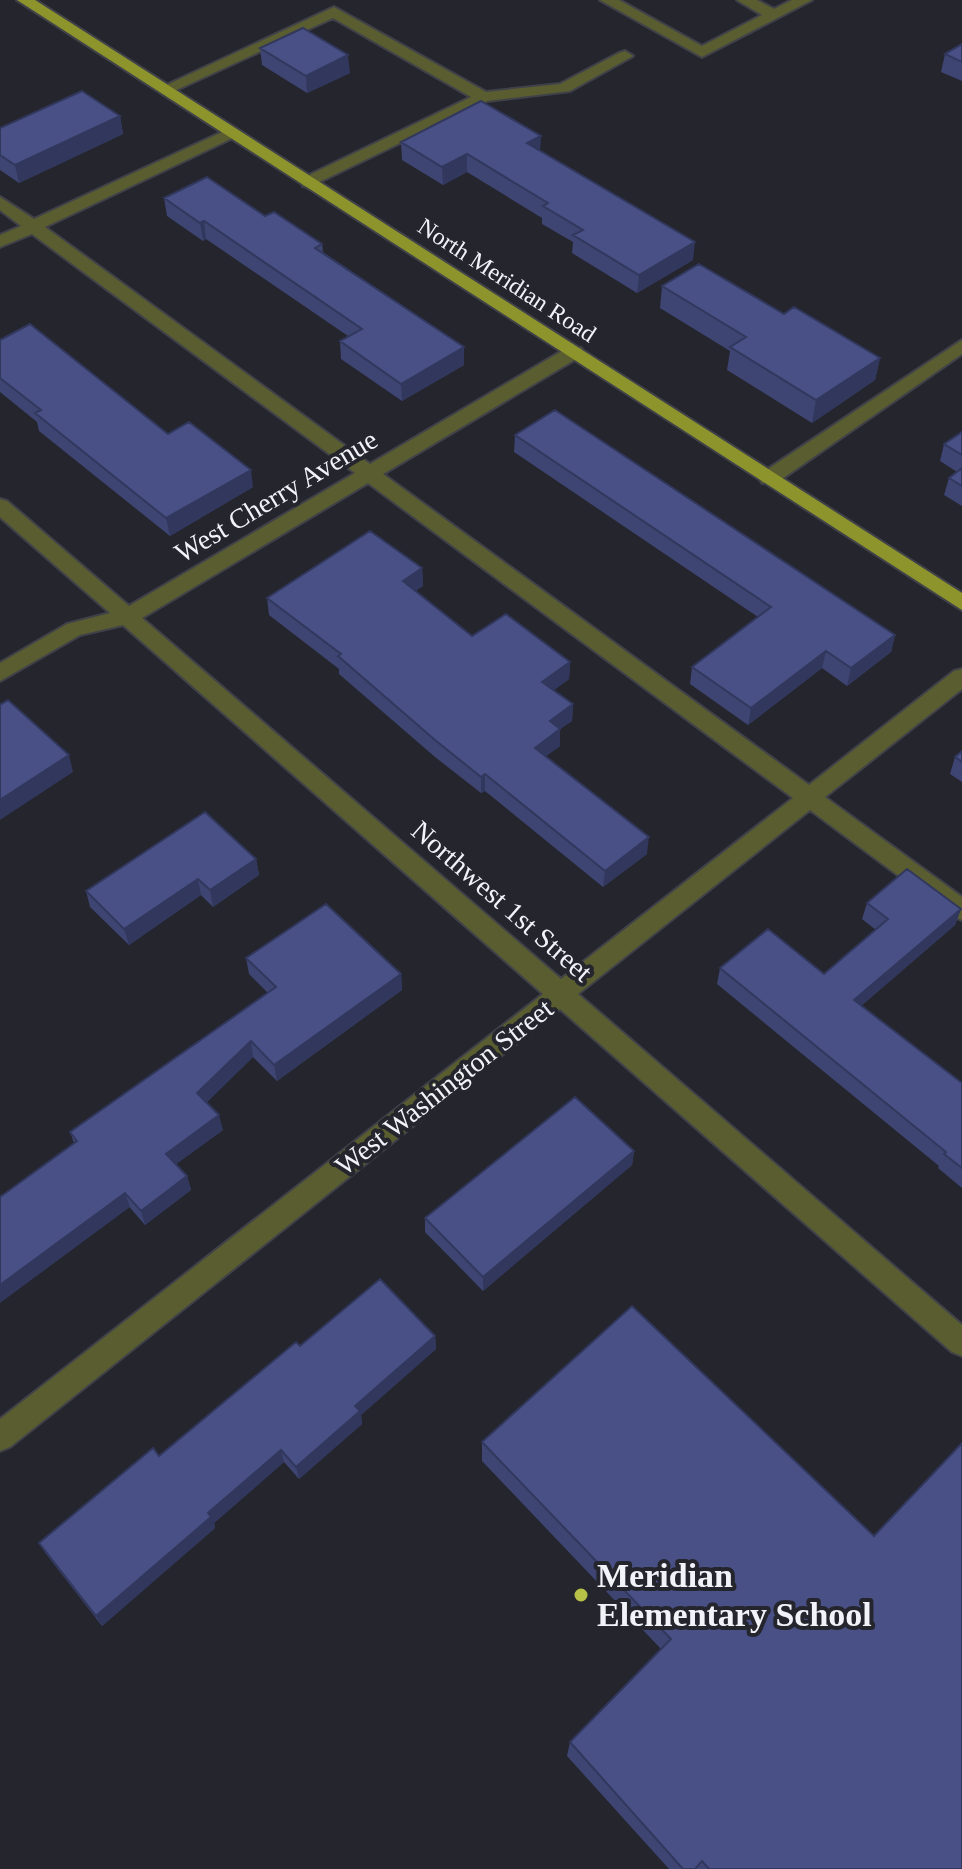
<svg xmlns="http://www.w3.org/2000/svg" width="962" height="1869" font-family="'Times New Roman',serif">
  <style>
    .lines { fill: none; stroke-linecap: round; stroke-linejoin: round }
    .minor-casing { stroke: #414249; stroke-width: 4 }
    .major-casing { stroke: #414249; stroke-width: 4 }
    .minor { fill: #595d30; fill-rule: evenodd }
    .major { fill: #8c942b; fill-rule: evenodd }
    .wall { fill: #3e4572 }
    .shaded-wall { fill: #32385d }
    .building { fill: #485085; stroke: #32385d; stroke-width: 2 }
    .poi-dot { fill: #b7c147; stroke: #24252d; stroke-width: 3 }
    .labels { text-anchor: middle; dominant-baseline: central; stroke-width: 8; stroke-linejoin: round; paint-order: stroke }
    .far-street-label { font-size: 24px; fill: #f1f3f8; stroke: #24252d }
    .street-label { font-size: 28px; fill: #f1f3f8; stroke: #24252d }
    .near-poi-label { font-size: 34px; font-weight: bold; fill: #f1f3f8; stroke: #24252d; text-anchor: start }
  </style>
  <rect width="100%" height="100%" fill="#24252d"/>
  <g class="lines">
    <g class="minor-casing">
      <path id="minor" d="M600 0H619L702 46 762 15 737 0H757L774 9 792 0H812L702 57Z
        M334 7 486 92 560 84 619 53 625 51 633 56 570 91 487 101 309 187 303 186 301 182 303 178 471 97 333 18 172 92 166 94 158 89Z
        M233 127 241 132 239 135 45 227 370 464 567 348H581L583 352 581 356 383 474 809 785 954 671 962 669V689L825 797 962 897V920L954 917 810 810 578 994 962 1325V1356L952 1352 560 1009 10 1447 0 1451V1419L543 994 123 625 80 635 0 681V663L67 624 110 613 0 517V499L7 501 129 606 355 473 32 234 0 247V235L21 226 0 210V197L34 219ZM368 483 793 798 561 979 142 618Z
        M962 340V354L776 483H762L759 478 762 473Z"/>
    </g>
    <g class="major-casing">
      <path id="major" d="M17 0H35L962 593V610Z"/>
    </g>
    <use href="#minor" class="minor"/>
    <use href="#major" class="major"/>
  </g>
  <path class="wall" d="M962 44V81L941 72 945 54Z
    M260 48 350 73 307 93 262 65Z
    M120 116 123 134 19 183 0 170V128Z
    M401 142 540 150 693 260 637 293 572 253 573 242 542 224V218L467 172 443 185 402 160Z
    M164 198 265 216 322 244 323 252 464 347V365L402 401 341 359 340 341 348 336 206 239 203 241 167 216Z
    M662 286 784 314 880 358 875 380 812 423 727 370 730 351 660 308Z
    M0 340 168 434 253 487 170 536 39 431 37 422 0 392Z
    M962 432V506L944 495 949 478 957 472 940 461 944 444Z
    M515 435 895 635 891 652 847 686 822 668 748 725 690 684 692 667 758 617 514 452Z
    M422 568 423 586 415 591 472 636 570 662 569 679 554 690 573 704 572 721 560 729V746L546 756 647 854 603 887 485 791 481 793 435 757 339 674V669L269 615 267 598Z
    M962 751V782L950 774 955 757Z
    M256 859 259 875 213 907 201 895 129 945 90 907 86 891Z
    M867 903 961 909 955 925 861 1006 962 1083V1188L938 1168 939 1166 717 984 720 968 824 974 876 930 862 919Z
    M246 958 401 974 402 990 277 1081 253 1057 207 1102 223 1130 176 1164 187 1176 191 1190 145 1225 74 1143 70 1132 268 993 249 974Z
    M634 1151 632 1165 483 1291 425 1232V1218Z
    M435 1336 436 1349 361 1415 362 1424 299 1479 284 1462 214 1523 215 1528 102 1626 46 1554 39 1543 159 1456 300 1346Z
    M482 1442 962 1869H669L567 1756 570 1742 661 1649 482 1461Z"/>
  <path class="shaded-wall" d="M348 55 350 73 307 93 306 76Z
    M120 116 123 134 19 183 15 165Z
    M541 136 540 153 527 143Z
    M467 154V172L443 185 442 167Z
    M204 221 206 239 203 241 200 223Z
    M695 242 693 260 637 293 639 275Z
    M464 347V365L402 401 401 384Z
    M880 358 875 380 812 423 816 400Z
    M251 470 253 487 170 536 166 518Z
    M422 568 423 586 404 599 403 581Z
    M895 635 891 652 847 686 851 668Z
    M826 651 822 668 748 725 751 708Z
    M570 662 569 679 542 699V682Z
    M573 704 572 721 560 729V746L534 765 535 748 550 721Z
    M69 755 73 772 0 820V800Z
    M485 774V791L481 793V777Z
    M649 837 647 854 603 887 605 871Z
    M256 859 259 875 213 907 210 890Z
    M198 879 201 895 129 945 124 929Z
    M961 909 955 925 849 1016 854 1000Z
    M401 974 402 990 277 1081 274 1065Z
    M251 1041 253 1057 201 1108 197 1093Z
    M219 1115 223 1130 171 1168 166 1154Z
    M634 1151 632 1165 483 1291V1277Z
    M187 1176 191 1190 145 1225 141 1211Z
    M125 1193 130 1207 0 1303V1285Z
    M435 1336 436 1349 361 1415 362 1424 299 1479 296 1467 355 1406Z
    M281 1450 284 1462 214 1523 215 1528 102 1626 96 1616 208 1513Z"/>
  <path class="building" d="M303 28 348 55 306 76 260 48Z
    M962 44V62L945 54Z
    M82 91 120 116 15 165 0 155V128Z
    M481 101 541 136 527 143 695 242 639 275 573 235 583 230 543 206 548 203 467 154 442 167 401 142Z
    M207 177 265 216 274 212 322 244 315 248 464 347 401 384 340 341 362 329 204 221 200 223 164 198Z
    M699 264 784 314 794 307 880 358 816 400 730 347 746 337 662 286Z
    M30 324 168 434 189 422 251 470 166 518 35 413 41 410 0 378V340Z
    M555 410 895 635 851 668 826 651 751 708 692 667 771 607 515 435Z
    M962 432V455L944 444Z
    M962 468V486L949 478Z
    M370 531 422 568 403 581 472 636 506 614 570 662 542 682 573 704 550 721 560 729 535 748 649 837 605 871 485 774 481 777 435 740 338 656 341 654 267 598Z
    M8 700 69 755 0 800V705Z
    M962 751V762L955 757Z
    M205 812 256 859 210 890 198 879 124 929 86 891Z
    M907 869 961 909 854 1000 962 1083V1168L944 1154 946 1152 720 968 768 929 824 974 888 919 867 903Z
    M326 904 401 974 274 1065 251 1041 197 1093 219 1115 166 1154 187 1176 141 1211 125 1193 0 1285V1197L77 1141 70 1132 276 987 246 958Z
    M575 1097 634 1151 483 1277 425 1218Z
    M380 1279 435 1336 355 1406 360 1411 296 1467 281 1450 208 1513 211 1517 96 1616 39 1543 153 1448 159 1456 296 1342 300 1346Z
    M632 1306 874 1536 962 1443V1869H709L702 1861 695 1869H683L570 1742 671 1639 482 1442Z"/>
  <circle class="poi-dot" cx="581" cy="1595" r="8"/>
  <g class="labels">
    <g class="far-street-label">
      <text transform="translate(507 280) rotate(33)">North Meridian Road</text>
    </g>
    <g class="street-label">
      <text transform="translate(276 496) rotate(-31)">West Cherry Avenue</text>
      <text transform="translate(502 901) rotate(41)">Northwest 1st Street</text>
      <text transform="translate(444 1087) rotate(-38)">West Washington Street</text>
    </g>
    <g class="near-poi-label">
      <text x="597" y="1575">Meridian<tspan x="597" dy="39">Elementary School</tspan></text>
    </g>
  </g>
</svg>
